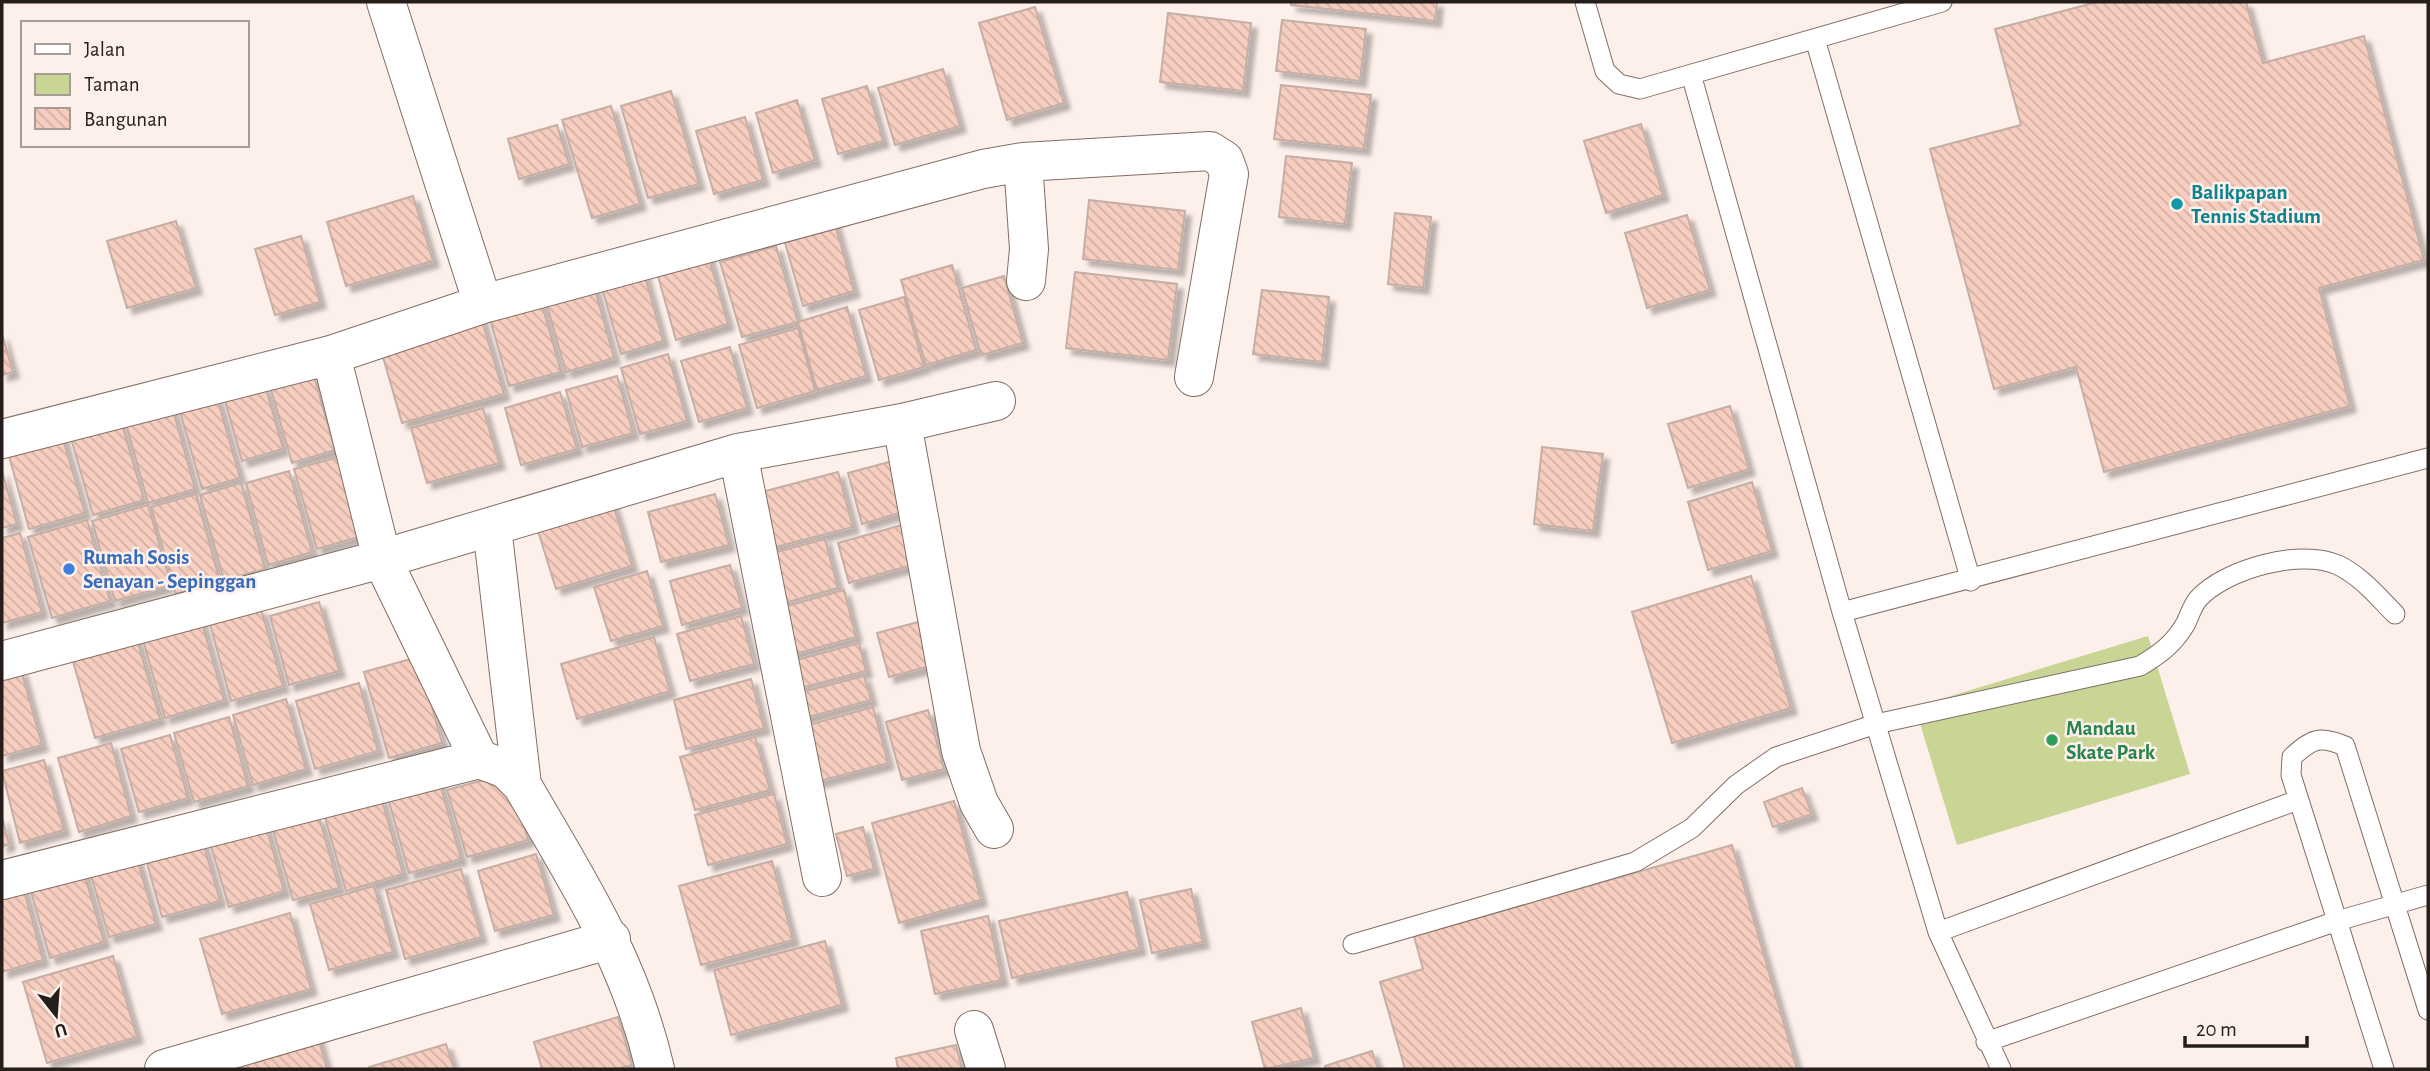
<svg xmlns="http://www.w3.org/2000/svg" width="2430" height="1071" font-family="'Alegreya Sans',sans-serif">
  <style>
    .green { fill: #c8d594 }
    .building { fill: url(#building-back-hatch); stroke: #c4aea6; stroke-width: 2; filter: url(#shadow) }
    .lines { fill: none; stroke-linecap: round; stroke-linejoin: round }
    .lane-casing { stroke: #826e65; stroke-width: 21 }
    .street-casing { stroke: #826e65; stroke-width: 40 }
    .lane { stroke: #fff; stroke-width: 19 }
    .street { stroke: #fff; stroke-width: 38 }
    .culture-dot { fill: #0f9aa8; stroke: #fdefe9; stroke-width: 2.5 }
    .shop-dot { fill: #3f7fe0; stroke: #fdefe9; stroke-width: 2.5 }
    .leisure-dot { fill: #2e9e5b; stroke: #fdefe9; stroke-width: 2.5 }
    .labels { text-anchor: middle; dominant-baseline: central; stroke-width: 5; stroke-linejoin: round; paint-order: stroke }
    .culture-label { font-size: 21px; font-weight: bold; fill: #0d838f; stroke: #fdefe9; text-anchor: start }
    .shop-label { font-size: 21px; font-weight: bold; fill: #366cbe; stroke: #fdefe9; text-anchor: start }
    .leisure-label { font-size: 21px; font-weight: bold; fill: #27864d; stroke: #fdefe9; text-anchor: start }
  </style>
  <defs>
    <pattern id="building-back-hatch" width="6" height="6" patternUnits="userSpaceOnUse" patternTransform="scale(1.75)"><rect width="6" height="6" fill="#f6cdbf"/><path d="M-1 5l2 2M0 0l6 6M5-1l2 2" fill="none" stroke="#d3b0a4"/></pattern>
    <filter id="shadow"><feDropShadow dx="6" dy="6" stdDeviation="2" flood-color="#0004"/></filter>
  </defs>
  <rect width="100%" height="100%" fill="#fdefe9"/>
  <path class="green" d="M2148 636 2190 774 1957 845 1915 707Z"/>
  <path class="building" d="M1291 2H1437L1435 21 1291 5Z
    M2097 2H2246L2263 63 2364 36 2424 260 2319 288 2350 406 2104 472 2076 367 1994 389 1930 149 2021 125 1995 29Z
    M1035 7 1064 103 1007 120 979 23Z
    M1168 13 1251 23 1243 91 1160 82Z
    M1282 20 1366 29 1360 81 1276 71Z
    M943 69 960 126 895 145 878 88Z
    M1281 85 1371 95 1364 149 1274 139Z
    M867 86 883 141 838 154 822 99Z
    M671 91 699 184 648 198 621 106Z
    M797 100 815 160 773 173 756 113Z
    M611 106 640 204 592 218 562 120Z
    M745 117 763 180 714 194 696 131Z
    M1641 124 1663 195 1606 213 1584 141Z
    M557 125 569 164 519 179 508 139Z
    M1286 156 1352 163 1345 224 1279 217Z
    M413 196 433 261 346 286 327 222Z
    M1089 200 1185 211 1178 270 1083 259Z
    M1395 213 1431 217 1423 288 1388 284Z
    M1687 215 1710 290 1647 308 1625 233Z
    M833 217 854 291 803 306 782 232Z
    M176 221 196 288 127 308 107 241Z
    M301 236 320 302 275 315 255 249Z
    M776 246 798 322 742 337 720 262Z
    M706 248 728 324 676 340 654 262Z
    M952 265 976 350 926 365 901 280Z
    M643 269 663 341 621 354 600 281Z
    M1075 272 1177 284 1168 360 1066 348Z
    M1004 276 1023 343 981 355 962 288Z
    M594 286 614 358 566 372 545 299Z
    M1262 290 1329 297 1322 362 1253 354Z
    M540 297 561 372 509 386 488 312Z
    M904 297 924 367 879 380 859 310Z
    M847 307 866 376 817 390 798 322Z
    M480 314 504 394 402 423 379 343Z
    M798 328 815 391 757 408 739 345Z
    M2 334 13 372 2 375Z
    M730 347 747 408 699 422 681 361Z
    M668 354 687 421 640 434 621 368Z
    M313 373 335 450 292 463 270 386Z
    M617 376 633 433 582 447 566 390Z
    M265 385 283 449 242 461 224 397Z
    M560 392 577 449 521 465 505 408Z
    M217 397 240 478 202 489 179 408Z
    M171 403 195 489 148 503 124 416Z
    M1730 406 1749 469 1688 488 1668 424Z
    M483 408 499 463 427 483 411 428Z
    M119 414 144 500 93 515 68 428Z
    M60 429 85 513 29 529 6 445Z
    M1542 447 1603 454 1593 531 1534 524Z
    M346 455 369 534 317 549 294 469Z
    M900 459 913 509 862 524 848 473Z
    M2 471 17 524 2 528Z
    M289 471 312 552 268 565 246 483Z
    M838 472 853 527 768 549 754 494Z
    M1752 482 1772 551 1708 570 1688 502Z
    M241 483 265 569 224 580 200 495Z
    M196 494 220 582 176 594 151 507Z
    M715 494 729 545 661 562 648 512Z
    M611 498 632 566 556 589 535 521Z
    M148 505 171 585 115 601 92 521Z
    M87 520 110 601 52 618 28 537Z
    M902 525 912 565 849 583 838 543Z
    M20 533 42 612 2 623V538Z
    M825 539 838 588 781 604 768 554Z
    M730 565 742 608 682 625 670 581Z
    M647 571 663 626 611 641 594 587Z
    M1751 576 1791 708 1672 743 1632 612Z
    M844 590 856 637 788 656 776 609Z
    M319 602 339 671 289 685 270 616Z
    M261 609 283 686 231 701 210 624Z
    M200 616 224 700 165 718 141 633Z
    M741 616 754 664 690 681 677 634Z
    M922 621 934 665 889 677 877 633Z
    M135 633 160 719 95 738 70 651Z
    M654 637 670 691 577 719 561 664Z
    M859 643 866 671 797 689 789 662Z
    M418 657 442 743 389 758 364 672Z
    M21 670 42 745 2 756V675Z
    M864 676 871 700 801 719 794 694Z
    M751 679 764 728 686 749 674 700Z
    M359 683 378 751 315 769 296 701Z
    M286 699 306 769 253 785 233 715Z
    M873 707 888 763 816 782 801 727Z
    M928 710 944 769 902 780 886 722Z
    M229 717 248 786 194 802 174 733Z
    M170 735 188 798 139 812 121 749Z
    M755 737 770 790 695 810 680 757Z
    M111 743 131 816 79 832 58 758Z
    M44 760 64 830 20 843 2 771Z
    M509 773 528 840 467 857 447 790Z
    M439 780 461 859 409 873 387 795Z
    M1802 788 1812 814 1773 827 1764 802Z
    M774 794 787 844 708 865 695 815Z
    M381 797 403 874 346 891 324 814Z
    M954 801 981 900 899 923 872 823Z
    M2 817 9 844 2 847Z
    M319 817 339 888 293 900 273 830Z
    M264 819 284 891 229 907 208 836Z
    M863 827 874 869 847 876 836 834Z
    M201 836 220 901 162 917 144 852Z
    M1732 845 1797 1069H1405L1380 982 1423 969 1414 936Z
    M135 852 156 924 109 937 88 865Z
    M536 854 554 915 495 931 478 871Z
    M772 861 793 940 701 965 679 886Z
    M81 862 104 942 50 958 27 878Z
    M461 869 481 937 405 959 386 890Z
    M22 883 43 960 2 972V888Z
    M374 886 393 952 329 970 310 904Z
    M1191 889 1203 942 1152 953 1140 900Z
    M1127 892 1140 949 1012 978 999 921Z
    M290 913 311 989 222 1014 200 939Z
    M988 916 1002 980 935 994 921 931Z
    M825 941 842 1005 731 1035 714 970Z
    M113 956 137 1037 47 1063 23 982Z
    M1301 1008 1314 1058 1265 1069 1252 1022Z
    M618 1017 632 1065 616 1069H542L534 1042Z
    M317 1034 327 1069H242L238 1057Z
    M446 1044 454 1069H370L369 1067Z
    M956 1045 962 1069H898L896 1058Z
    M1372 1051 1378 1069H1326L1325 1066Z"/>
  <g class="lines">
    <g class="lane-casing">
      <path id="lane" d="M1585 2 1605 71 1619 84 1640 89 1942 2
        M1815 39 1971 581
        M1691 74 1842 612 1938 932 2001 1069
        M1842 612 2428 458
        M1938 932 2298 800
        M1353 944 1635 862 1692 828 1736 785 1776 757 1876 724 2140 666C2160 654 2174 644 2186 623 2189 616 2193 605 2198 599 2225 569 2301 548 2338 565 2361 576 2378 597 2395 614
        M1986 1042 2337 921 2428 895
        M2384 1069 2291 775 2292 757C2312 739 2319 735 2345 746L2428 1010"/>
    </g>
    <g class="street-casing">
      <path id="street" d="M386 2 483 304
        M1023 162 1029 249 1026 281
        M331 355 382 559 479 759 506 769 522 785C577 880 630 960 655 1069
        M902 423 961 751 979 803 994 829
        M2 439 331 355 483 304 983 169 1023 162 1210 151 1224 160 1229 174 1194 377
        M738 453 822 877
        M492 527 522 785
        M2 661 382 559 738 453 902 423 996 401
        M2 880 479 759
        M974 1030 986 1069
        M164 1069 611 939"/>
    </g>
    <use href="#lane" class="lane"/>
    <use href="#street" class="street"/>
  </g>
  <circle class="culture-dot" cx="2177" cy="204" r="7"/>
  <circle class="shop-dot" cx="69" cy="569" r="7"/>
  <circle class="leisure-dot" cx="2052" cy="740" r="7"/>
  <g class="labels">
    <g class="culture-label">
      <text x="2191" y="192">Balikpapan<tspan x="2191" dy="24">Tennis Stadium</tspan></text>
    </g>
    <g class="shop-label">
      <text x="83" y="557">Rumah Sosis<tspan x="83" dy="24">Senayan - Sepinggan</tspan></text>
    </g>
    <g class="leisure-label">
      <text x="2066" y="728">Mandau<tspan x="2066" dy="24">Skate Park</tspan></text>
    </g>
  </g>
  <rect width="2430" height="1071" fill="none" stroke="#261e1a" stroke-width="7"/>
  <rect x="21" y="21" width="228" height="126" fill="#fdefe9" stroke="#a79b96" stroke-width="2"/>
  <rect x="35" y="44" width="35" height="10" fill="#ffffff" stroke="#a79b96" stroke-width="2"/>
  <text x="84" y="56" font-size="21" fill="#261e1a">Jalan</text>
  <rect x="35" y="74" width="35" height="21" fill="#c8d594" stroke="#a79b96" stroke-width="2"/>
  <text x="84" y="91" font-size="21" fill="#261e1a">Taman</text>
  <rect x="35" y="108" width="35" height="21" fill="url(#building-back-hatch)" stroke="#a79b96" stroke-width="2"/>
  <text x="84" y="126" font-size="21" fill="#261e1a">Bangunan</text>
  <g transform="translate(56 1015) rotate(163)" stroke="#fdefe9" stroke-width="5" paint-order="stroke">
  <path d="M0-5L12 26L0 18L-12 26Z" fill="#261e1a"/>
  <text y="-10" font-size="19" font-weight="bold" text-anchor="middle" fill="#261e1a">U</text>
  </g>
  <path d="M2185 1036v10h122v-10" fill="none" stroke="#261e1a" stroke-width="3.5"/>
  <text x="2196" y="1036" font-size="21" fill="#261e1a" stroke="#fdefe9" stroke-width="5" paint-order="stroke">20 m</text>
</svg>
